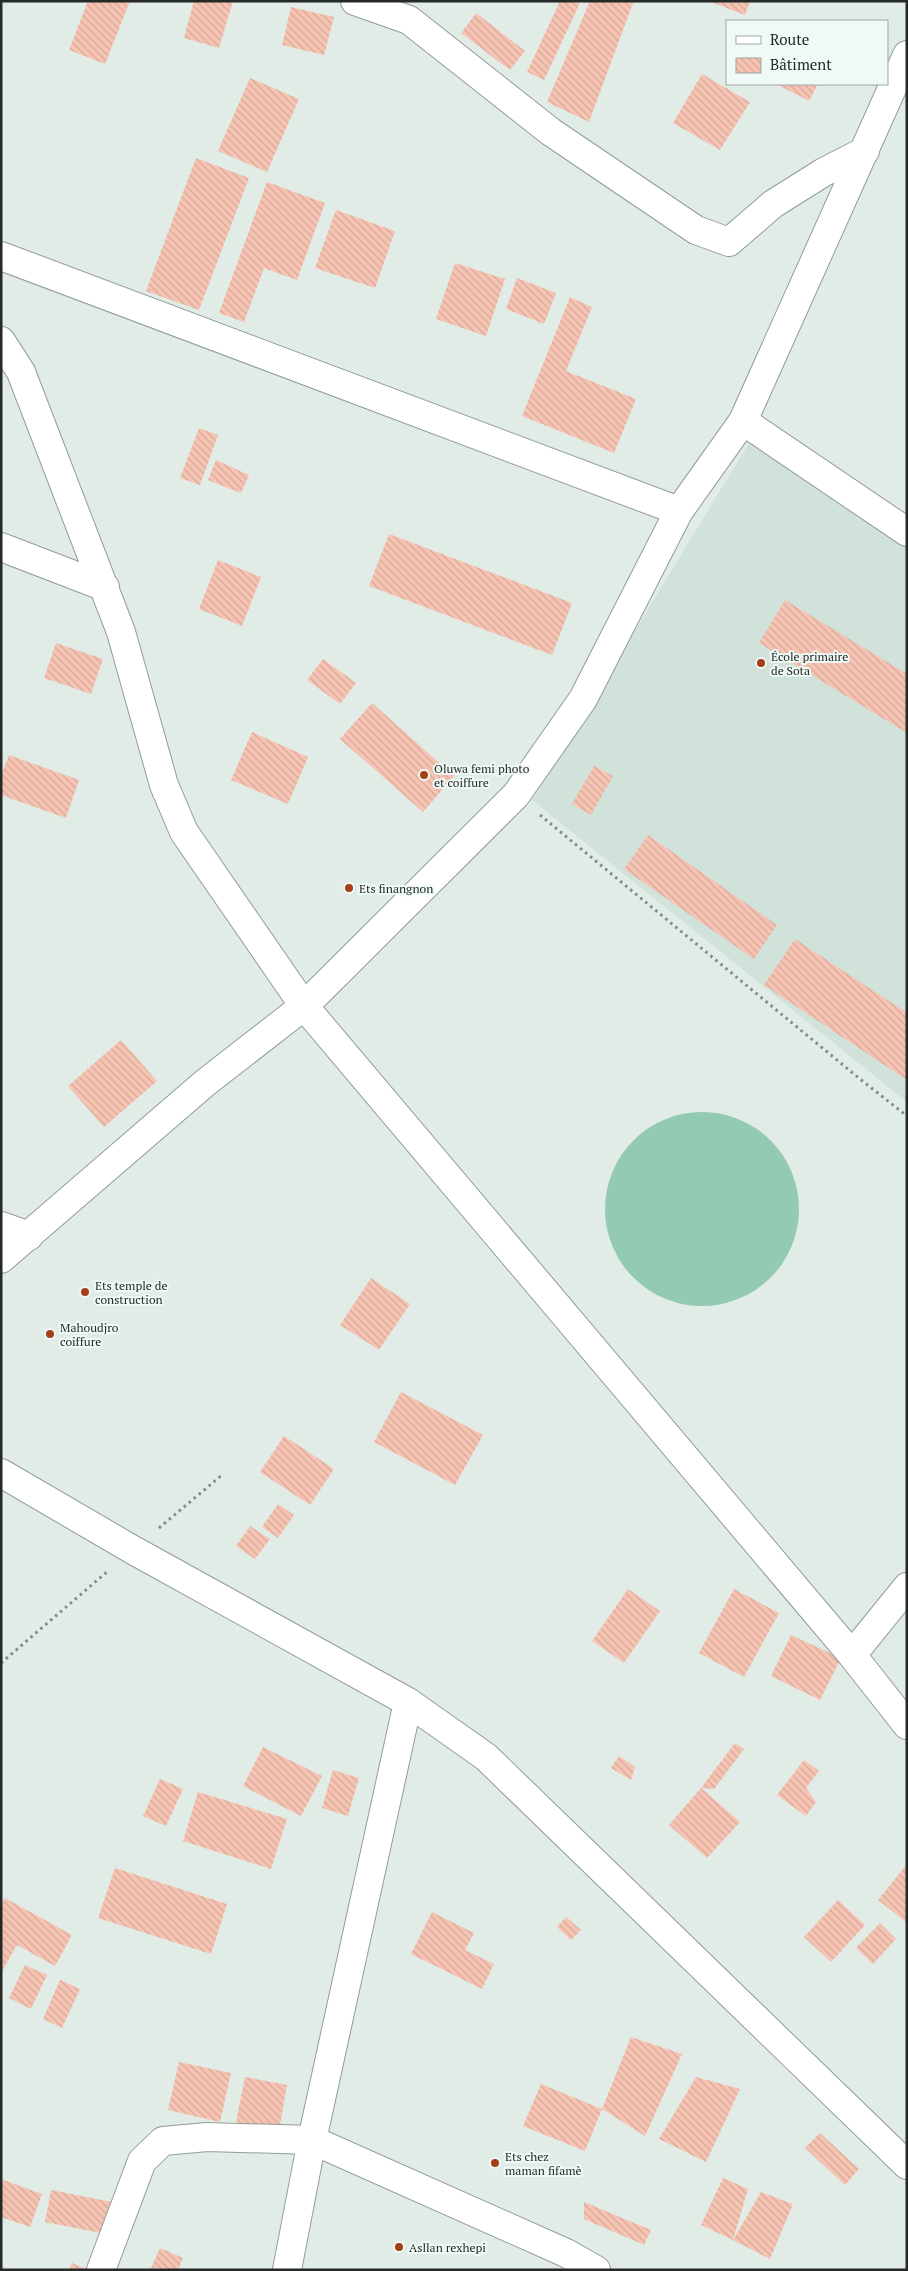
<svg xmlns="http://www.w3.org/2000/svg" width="908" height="2271" font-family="'PT Serif',serif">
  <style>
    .built { fill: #d0e2da }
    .grass { fill: #93cab4 }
    .building { fill: url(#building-back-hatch) }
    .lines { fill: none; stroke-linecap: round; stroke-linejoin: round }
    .street-casing { stroke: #929c98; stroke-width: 30 }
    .path { stroke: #828986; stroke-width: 3; stroke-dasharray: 2.5 4; stroke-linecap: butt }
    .street { stroke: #fff; stroke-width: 28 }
    .poi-dot { fill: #a43e16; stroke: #eff9f5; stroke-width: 2 }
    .labels { text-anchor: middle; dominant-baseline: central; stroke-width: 4; stroke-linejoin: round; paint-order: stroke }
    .poi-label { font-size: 12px; fill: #252928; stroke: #eff9f5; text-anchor: start }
  </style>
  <defs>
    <pattern id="building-back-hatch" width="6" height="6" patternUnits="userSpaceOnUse" patternTransform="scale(1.25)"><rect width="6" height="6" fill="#f7c4b3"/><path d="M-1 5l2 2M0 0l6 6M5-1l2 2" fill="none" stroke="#d4a89a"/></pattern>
  </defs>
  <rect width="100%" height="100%" fill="#e2ece7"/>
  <path class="built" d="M757 430 907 526V1102L532 800Z"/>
  <path class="grass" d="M605 1209a97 97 0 1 1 194 0a97 97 0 1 1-194 0Z"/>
  <path class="building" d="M88 1H130L105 64 69 50Z
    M194 1H233L219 48 184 38Z
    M560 1 580 3 544 80 527 72Z
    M590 1H626L633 3 589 122 547 102Z
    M709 1H750L745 15Z
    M291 7 334 17 324 55 282 45Z
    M476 13 525 51 510 70 461 33Z
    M702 74 750 102 720 150 673 123Z
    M250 78 299 99 267 172 218 151Z
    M779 84H818L809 101 778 85Z
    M196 158 249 178 199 310 146 291Z
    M267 182 325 203 297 280 264 268 244 322 219 313Z
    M336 210 395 231 375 288 315 268Z
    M455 263 505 279 486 336 436 319Z
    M517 278 556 293 544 324 506 309Z
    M570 297 592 307 566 371 636 399 614 453 522 416Z
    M199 428 218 435 200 485 180 478Z
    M216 460 249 475 241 493 208 480Z
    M389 534 572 603 552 655 369 586Z
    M218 560 261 577 242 626 199 609Z
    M785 600 907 674V733L759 643Z
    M56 643 103 659 91 694 44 678Z
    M323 659 356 683 340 704 307 680Z
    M372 703 454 776 423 812 340 739Z
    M252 732 308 757 288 804 231 780Z
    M9 755 79 780 66 818 1 795V776Z
    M594 766 613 776 591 815 572 804Z
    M648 835 777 925 754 959 624 869Z
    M795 939 907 1013V1080L764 985Z
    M121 1040 157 1081 104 1127 68 1086Z
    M371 1278 410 1304 379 1350 340 1325Z
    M401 1392 483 1435 455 1485 374 1442Z
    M284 1436 334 1469 310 1505 260 1472Z
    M278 1504 294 1515 278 1538 262 1527Z
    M250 1526 270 1539 255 1559 236 1546Z
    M628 1589 660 1611 624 1663 592 1641Z
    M734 1589 779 1613 744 1677 699 1653Z
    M791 1635 841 1658 820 1700 771 1676Z
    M735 1743 744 1749 714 1789 701 1788Z
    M263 1747 322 1776 301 1816 243 1786Z
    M619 1756 635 1767 631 1780 611 1768Z
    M804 1760 819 1771 806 1788 816 1802 806 1816 777 1795Z
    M333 1770 359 1778 348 1816 322 1808Z
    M160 1779 183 1789 166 1826 143 1816Z
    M701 1788 740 1822 707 1858 669 1825Z
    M198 1792 287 1819 271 1869 183 1841Z
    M907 1864V1923L878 1900Z
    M115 1868 227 1904 211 1954 98 1918Z
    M5 1898 72 1935 55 1966 17 1945 1 1973V1905Z
    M838 1900 865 1925 831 1962 804 1937Z
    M432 1912 474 1933 465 1950 494 1964 482 1989 411 1954Z
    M566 1917 581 1930 571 1940 557 1927Z
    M880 1923 896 1939 873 1964 856 1948Z
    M25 1965 47 1975 31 2009 9 1998Z
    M60 1980 80 1989 62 2028 43 2019Z
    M631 2037 682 2054 645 2136 602 2109Z
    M179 2062 231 2073 220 2122 168 2110Z
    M245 2077 287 2085 279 2131 236 2122Z
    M696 2077 740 2089 706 2162 659 2139Z
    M541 2084 602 2109 585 2151 523 2126Z
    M820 2133 859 2169 845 2185 805 2148Z
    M723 2178 748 2189 733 2240 701 2225Z
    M1 2179 42 2194 30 2227 1 2217Z
    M51 2190 112 2202 106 2234 45 2222Z
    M761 2192 793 2204 770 2259 733 2240Z
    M584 2202 651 2230 644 2245 584 2219Z
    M160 2248 183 2258 178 2270 151 2268Z
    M72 2263 89 2270H69Z"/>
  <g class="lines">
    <g class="street-casing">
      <path id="street" d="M355 1 409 20 551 132 696 230 729 242 773 204 824 172 865 151
        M1 256 679 511
        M1 341 21 372 121 632 164 785 184 832 304 1006 852 1655 907 1725
        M743 421 907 532
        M1 547 105 587
        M1 1226 29 1236
        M1 1259 205 1083 304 1006 516 795 583 699 679 511 743 421 907 55
        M1 1473 133 1550 408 1702 486 1757 907 2165
        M852 1655 907 1587
        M101 2270 142 2161 163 2141 207 2137 312 2140 566 2253 596 2270
        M287 2270 312 2140 408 1702"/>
    </g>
    <path class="path" d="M540 815 860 1079 907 1116
      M159 1528 222 1475
      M1 1663 108 1571"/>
    <use href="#street" class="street"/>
  </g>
  <g class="poi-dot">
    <circle cx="761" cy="663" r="5"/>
    <circle cx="424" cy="775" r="5"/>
    <circle cx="349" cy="888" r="5"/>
    <circle cx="85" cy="1292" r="5"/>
    <circle cx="50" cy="1334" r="5"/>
    <circle cx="495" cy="2163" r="5"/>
    <circle cx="399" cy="2247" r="5"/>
  </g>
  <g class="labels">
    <g class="poi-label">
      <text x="771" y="656">École primaire<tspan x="771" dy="14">de Sota</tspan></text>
      <text x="434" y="768">Oluwa femi photo<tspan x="434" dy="14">et coiffure</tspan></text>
      <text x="359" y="888">Ets finangnon</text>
      <text x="95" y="1285">Ets temple de<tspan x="95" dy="14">construction</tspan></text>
      <text x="60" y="1327">Mahoudjro<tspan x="60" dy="14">coiffure</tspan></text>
      <text x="505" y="2156">Ets chez<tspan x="505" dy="14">maman fifamè</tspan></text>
      <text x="409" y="2247">Asllan rexhepi</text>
    </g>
  </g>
  <rect width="908" height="2271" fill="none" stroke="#252928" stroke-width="5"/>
  <rect x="726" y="20" width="162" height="65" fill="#eff9f5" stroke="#9ea6a3"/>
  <rect x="736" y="36" width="25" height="8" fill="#ffffff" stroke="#9ea6a3"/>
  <text x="770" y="45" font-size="15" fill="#252928">Route</text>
  <rect x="736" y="58" width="25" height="15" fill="url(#building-back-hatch)" stroke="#9ea6a3"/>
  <text x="770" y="70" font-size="15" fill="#252928">Bâtiment</text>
</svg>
